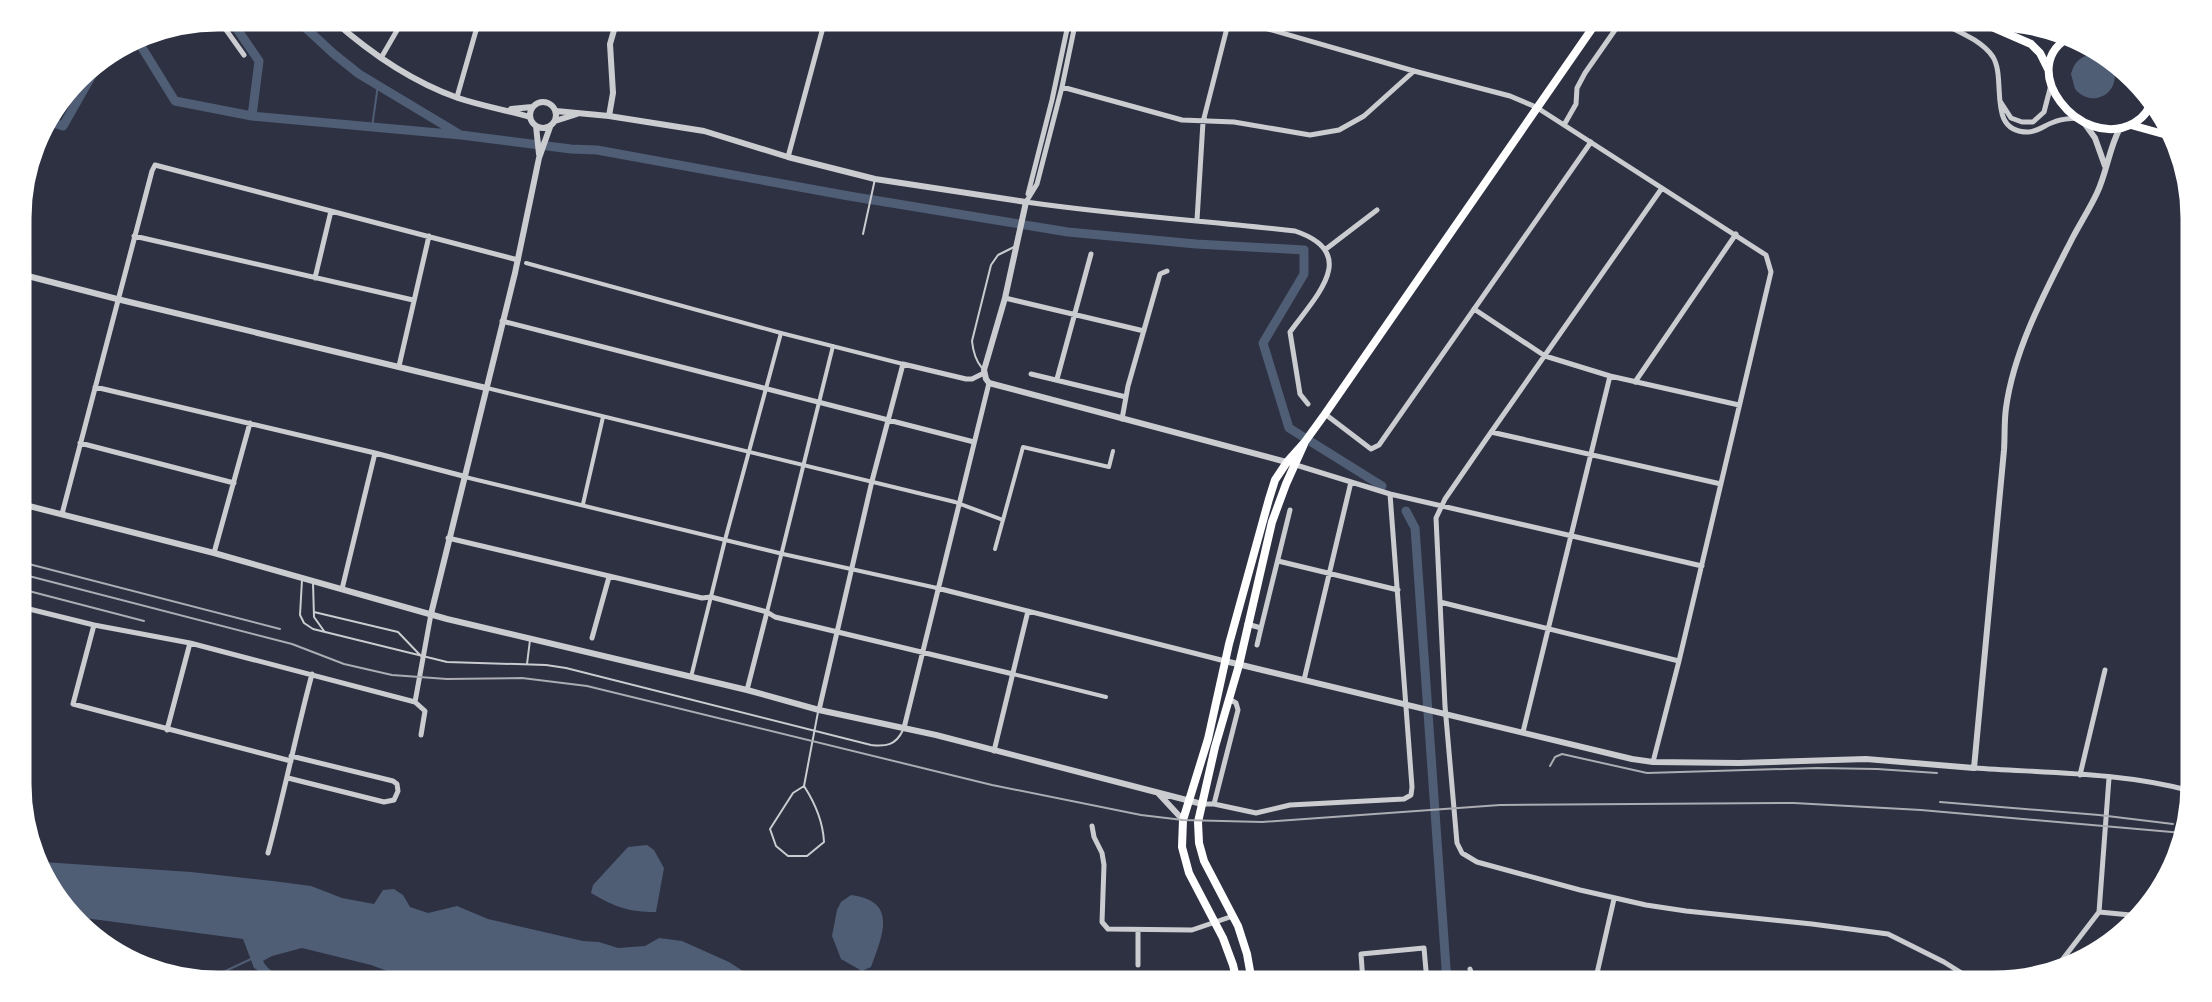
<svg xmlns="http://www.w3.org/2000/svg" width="2212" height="1002" font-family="Barlow,sans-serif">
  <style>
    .water { fill: #4f5d75 }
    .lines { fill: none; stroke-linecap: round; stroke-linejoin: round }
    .stream { stroke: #4f5d75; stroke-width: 2 }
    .canal { stroke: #4f5d75; stroke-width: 9 }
    .service { stroke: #caccd0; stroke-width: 2 }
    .pedestrian { stroke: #caccd0; stroke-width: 4 }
    .minor { stroke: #caccd0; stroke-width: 5 }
    .tertiary { stroke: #caccd0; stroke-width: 6 }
    .secondary { stroke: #fff; stroke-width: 8 }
    .rail { stroke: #abadb3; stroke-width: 2 }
    .rim { fill: none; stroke: #fff; stroke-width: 3 }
  </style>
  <rect width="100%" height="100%" fill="#2d3142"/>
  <path class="water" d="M2095 54 2114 69C2120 94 2092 109 2075 89L2071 74C2074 61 2082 55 2095 54Z
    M647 845 654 850 664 868 656 912C628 912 615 907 591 893L593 885 628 847Z
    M43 862 191 872 273 881 311 886 342 898 374 904 383 890 394 889 403 895 410 907 428 913 457 906 488 919 583 941 599 942 618 948 645 946 659 938 682 941 729 962 760 982H417L371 965 302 948 272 956 263 961C267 970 277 973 283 982H276L254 968 243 939 77 917 60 904Z
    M851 895C899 901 882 936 871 967L862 971 841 959 832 936 837 910 841 902Z"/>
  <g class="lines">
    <path class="stream" d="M372 127 378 85
      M201 979 219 974 251 959"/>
    <path class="canal" d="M231 20 259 61 252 116
      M297 20 334 54 359 74 459 134
      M136 38 175 101 252 116 461 135 571 149 597 150 849 196 1068 232 1196 244 1304 250V274L1263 343 1289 428 1382 486
      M47 121 63 126 100 61
      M1406 511 1415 528 1447 982"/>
    <path class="service" d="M863 234 875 179
      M982 368C975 360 973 351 972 341L991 265 998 255 1014 247
      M302 580 300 615 304 623 313 629 447 662 546 665 566 668 871 745C886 747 896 745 903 730
      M313 583 314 617 324 631
      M314 612 398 632 421 656
      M527 664 530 640
      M804 786 793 793 770 829 776 846 788 856H807L824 842C823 821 815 803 804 786L818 712"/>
    <path class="pedestrian" d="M526 263 781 333 903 364
      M487 388 955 502 1003 520
      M465 477 783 554 937 588
      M583 504 603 417
      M995 549 1023 447 1109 467 1113 451
      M767 612 833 346
      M1013 674 1106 697
      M691 677 725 540 781 333"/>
    <path class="minor" d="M219 20 244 55
      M1237 20 1414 71 1510 96 1536 107 1766 255 1771 272 1679 661 1653 762
      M1936 20C1954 30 1981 39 1993 57 2007 80 1986 132 2028 132 2037 132 2045 125 2054 122 2061 119 2068 119 2076 118
      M381 58 403 20
      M1062 87 1182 120 1234 122 1310 135 1339 130 1364 116 1414 71
      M457 97 479 20
      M2000 101 2011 118 2022 122H2033L2044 112 2051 85
      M1564 125 1576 104 1577 88 1585 73 1622 20
      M788 157 825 20
      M1662 188 1487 438 1445 499 1436 518 1445 706 1457 843 1462 853 1477 862 1580 890 1646 905 1686 911 1812 924 1888 934 1944 962 1976 982
      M1028 194 1052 100 1069 20
      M1026 202C1116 215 1206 221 1295 231 1361 253 1316 296 1290 332L1300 394 1308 404
      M1026 202 1037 184 1062 87 1076 20
      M1197 220 1203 122 1229 20
      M134 236 413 300
      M1326 249 1377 210
      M315 278 331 211
      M1005 298 1144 331
      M1474 309 1545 356 1610 376 1739 405
      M502 321 974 442
      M399 366 429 236
      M1031 374 1126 397
      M1057 379 1091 254
      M1635 382 1736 234
      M95 387 375 453 463 476
      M1325 414 1371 449 1379 445 1591 142
      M1122 419 1128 386 1160 274 1167 271
      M1491 432 1721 484
      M80 443 234 483
      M1296 465 1390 494 1702 566
      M62 514 152 171 155 165 518 260
      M448 538 702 598 711 597 767 612 775 617 1013 674
      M214 553 250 423
      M1278 561 1398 590
      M937 588 1225 661
      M342 589 375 453
      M1440 602 1679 661
      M21 607 94 625 190 643 415 702 425 711 421 735
      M1247 624 1261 628 1290 510
      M94 625 73 704 291 761
      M592 638 609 577
      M1257 645 1261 628
      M1304 680 1351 482
      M747 690 767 612
      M415 702 431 614
      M819 710 872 481 903 364 966 379H972L984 373
      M904 728 989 383
      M167 730 190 643
      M1523 732 1610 376
      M994 751 1028 611
      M1974 768C2045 773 2121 772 2191 791
      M2080 775 2105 670
      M288 778 384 802 394 800 398 791 397 784 393 781 291 756
      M1202 804H1214L1256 813 1290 805 1404 799 1411 795 1412 787 1390 494
      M1214 804 1238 710 1236 703 1229 699
      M1092 826 1094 837 1102 853 1104 865 1102 922 1108 929 1192 930 1233 916
      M268 853C284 794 296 734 312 674
      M2099 912 2141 916
      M2059 964 2099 912 2109 778
      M1138 965V930
      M1470 969 1472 975 1481 982
      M1363 982 1361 954 1424 948 1427 982
      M1595 982 1614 899"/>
    <path class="tertiary" d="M333 20C370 53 410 81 458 98 482 106 506 110 530 117
      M530 115a13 13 0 1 1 26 0a13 13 0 1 1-26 0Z
      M511 109 532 107
      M556 111 609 116 704 131 788 157 875 179 1026 202 1005 298 984 370 986 379 989 383 1290 463
      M609 116 613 93 610 44 617 20
      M555 121 577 114
      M2085 124 2095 138 2105 166
      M536 126 539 154
      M20 274 117 299 486 388
      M21 504 214 553 447 619 747 690 819 710 936 735 1202 804
      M431 614 515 273 539 158 550 127
      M1225 661 1632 759 1653 762 1739 763 1866 759 1974 768 2004 450C2005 436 2004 422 2006 408 2014 349 2046 290 2073 237 2081 222 2090 208 2097 193 2107 172 2109 148 2120 128
      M1158 793 1183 820"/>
    <path class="secondary" d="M1976 20 2031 44 2040 53 2048 69
      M2072 36C2012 65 2080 153 2134 123 2143 118 2150 109 2152 98
      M2131 125 2167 135
      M1237 982 1233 965 1223 938 1189 873 1182 847 1183 820 1208 739 1229 644 1269 499 1275 480 1287 462 1304 443 1325 414 1598 20
      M1252 982 1247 954 1238 926 1204 861 1199 843 1198 822 1215 747 1239 665 1272 522 1286 484 1304 444"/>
    <path class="rail" d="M21 562 280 629
      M21 574 292 644 344 664 392 675 447 679 522 678 587 686 992 785 1141 815 1183 820 1262 822 1500 805 1794 803 1921 810 2183 833
      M21 589 144 621
      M1550 766 1555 757 1562 754 1647 773 1817 768 1877 769 1937 773
      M1940 802 2099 815 2173 824"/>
  </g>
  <path d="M0 0H2212V1002H0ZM218 30H1994A188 188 0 0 1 2182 218V784A188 188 0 0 1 1994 972H218A188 188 0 0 1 30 784V218A188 188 0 0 1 218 30Z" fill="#fff" fill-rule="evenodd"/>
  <path class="rim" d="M218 30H1994A188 188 0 0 1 2182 218V784A188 188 0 0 1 1994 972H218A188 188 0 0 1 30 784V218A188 188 0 0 1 218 30Z"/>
</svg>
